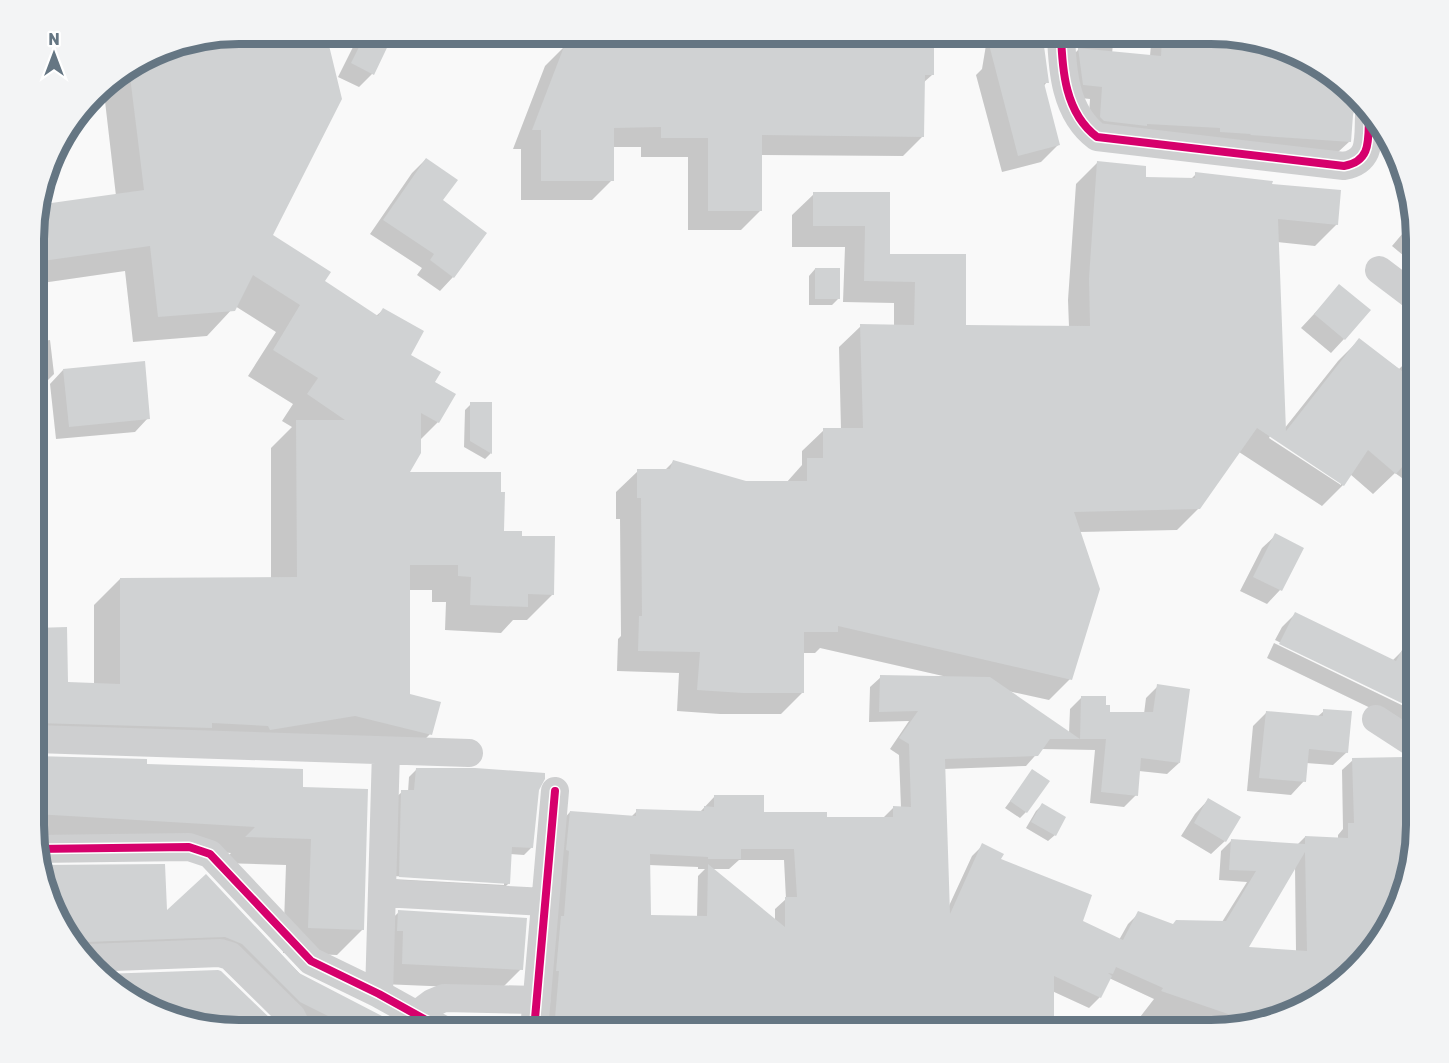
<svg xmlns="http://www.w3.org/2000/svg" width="1449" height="1063" font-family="Rubik,sans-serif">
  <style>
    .shadow { fill: #0003; fill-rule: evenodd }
    .building { fill: #d0d2d3; fill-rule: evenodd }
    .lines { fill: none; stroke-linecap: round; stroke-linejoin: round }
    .minor { stroke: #cecfd0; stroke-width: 28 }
    .cycleway-casing { stroke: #fff; stroke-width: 11 }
    .cycleway { stroke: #d6006c; stroke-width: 8 }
    .rim { fill: none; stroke: #657683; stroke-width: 8 }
  </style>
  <rect width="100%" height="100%" fill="#f9f9f9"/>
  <path class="shadow" d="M239 33H324L271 236 323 281 376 316 383 310 409 355 432 383 454 395 438 422 420 440 408 473 503 532 520 537 553 594 527 620H513L501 633 445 630 446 602H432V590H408L409 695 430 734 404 761 35 749V629L65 628 66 683 94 685V605L120 579 271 578V448L292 427 282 421 293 404 248 376 276 332 235 306 207 336 133 342 125 271 35 284 36 207 116 196 103 84 160 49Z
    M360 33H393L372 74 359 87 338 77Z
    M606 33H662L653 48H792L794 46H811L824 33H930L932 75 923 83V136L903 156 761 155V210L741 230H688V157H641V147H612V180L592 200H521V149H513L545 66 565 46 599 45Z
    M988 33 1042 46 1047 82 1043 87 1058 145 1041 162 1002 172 976 75 982 69Z
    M1080 33H1114L1112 54 1150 56 1152 33H1223L1238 37 1237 49 1287 53V48L1289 49 1336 76 1348 91 1350 141 1337 153 1088 130 1090 99 1071 97 1067 61 1078 50Z
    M426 159 441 201 453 277 440 291 417 275 422 268 370 234 412 173Z
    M1098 162 1144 178 1191 179 1196 174 1271 185 1337 224 1315 246 1277 242 1284 429 1338 361 1359 340 1399 369 1416 353V488L1395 473 1373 494 1350 474 1343 485 1322 506 1239 452 1199 508 1177 530 1079 532 1070 679 1049 700 1008 691 1069 733 1070 709 1082 697 1104 706 1108 714H1144L1146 698 1158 686 1179 763 1167 774 1139 771 1136 795 1124 807 1090 803 1095 750 1041 749 1026 766 944 769 948 908 972 856 983 845 999 860 1081 922 1119 940 1128 924 1139 913 1172 925 1222 922 1247 882 1219 880 1221 851 1232 840 1297 845 1305 837 1338 839V835L1343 829 1342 770 1353 760 1416 763V819L1412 823H1407V872L1400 903 1373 950 1302 1009 1211 1030H1130L1154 999 1109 978 1100 997 1089 1008 1052 991V1030H545L560 823 570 812 631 817 637 811 700 812 715 796 762 814 825 819 883 818 894 807 901 808 899 755 890 749 909 721 869 722 870 687 881 677 943 676 820 648 815 653H802V693L781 714H720L677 711 679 673 617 671 618 639 621 636 620 519H616V492L638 471H664L673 462 746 483H786L802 465V451L824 430H841L839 347 861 326H894V303L843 302 845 247H792V215L814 194H889V256L965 327H1069L1068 300 1076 184ZM1270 436 1341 482V485L1269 438ZM739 860H784L786 899 775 909V921L713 869H729ZM649 865 698 867V869H705L698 876 697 917 649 916ZM1295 866 1296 952 1247 948Z
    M1414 220 1416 226V266L1392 246Z
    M815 269 838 299 832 305H809V276Z
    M1340 286 1344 339 1331 353 1301 328Z
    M50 340 54 374 35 393V342Z
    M63 370 148 418 135 432 56 439 50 384Z
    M471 404 491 453 485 459 464 447 465 410Z
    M1276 535 1302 548 1280 590 1267 604 1240 591 1262 548Z
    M1295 614 1392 661 1404 649 1416 709 1275 640 1282 627Z
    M1274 643 1416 712V730L1267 658Z
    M1324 711 1347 752 1333 765 1306 763 1304 781 1291 795 1247 791 1253 726 1266 713 1317 717Z
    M35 757 145 761 146 765 301 788 363 929 337 955 283 953 286 865 221 863 231 853 35 840Z
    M417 769 532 847 524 855 510 854 509 883 501 891 392 885V879L504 885V882L392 876 394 799 402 792H408L409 777Z
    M1033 771 1026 812 1020 818 1005 808Z
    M1208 800 1225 841 1211 854 1181 836 1195 814Z
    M1042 805 1055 835 1048 841 1026 828 1036 811Z
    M163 865 166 913 206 876 303 977 406 1030H300L223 963 88 959 60 927 40 867Z
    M399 912 521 969 501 989 382 984 378 932Z
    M221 972 172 1019 113 987 103 976Z"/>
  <path class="building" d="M239 33H326L342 99 273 235 331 272 325 281 378 316 383 308 424 331 411 355 441 372 435 382 456 394 439 423 421 413V453L410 472H501V492H505L504 531H522V536H555L554 595 528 594V607L470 605 471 577 458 576V565H410V694L441 702 432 735 355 716 270 730 268 726 212 723V728L35 723V628L67 627 68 682 120 684V578L297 577 296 420H345L307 394 318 378 273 350 300 305 253 275 235 311 158 317 150 246 35 262V212L37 205 144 190 129 68 160 49Z
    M366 33H394L374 75 351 63Z
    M826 33H934V75H925L924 137 762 135V211H708V138H661V127L614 128V181H541V130H532L565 44 658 43 655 47H794V44H826Z
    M986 33H1045L1044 46 1049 83H1044L1060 145 1018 156Z
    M1162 39 1190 41V44L1295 52 1336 76 1359 104 1355 108 1353 115 1351 142 1250 135 1251 134 1220 132V128L1147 124V126L1104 121 1100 117 1102 87 1083 85 1078 48 1161 56Z
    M426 158 458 180 443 200 487 233 454 278 430 260 434 254 383 220Z
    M1097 161 1146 166V177L1195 178V172L1273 181 1272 184 1341 190 1338 225 1278 219 1286 431 1359 338 1402 371 1416 352V451L1396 474 1368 450 1344 486 1257 428 1200 509 1074 512 1100 589 1072 680 838 626V632H804V693H743L697 690 700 652 638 651 639 616H642L641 498H637V469H670L673 460 746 481H807V458H823V428H863L860 324 914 325 915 282 864 281 865 226H813V192H890V254H966V325L1090 326 1089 278Z
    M815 268H840V299H815Z
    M1339 284 1371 310 1345 340 1314 314Z
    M145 361 150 419 69 427 63 369Z
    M470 402H492V454L470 441Z
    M1275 533 1304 548 1282 591 1253 577Z
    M1295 612 1396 661 1416 624V710L1279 644Z
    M880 675 990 677 1080 739H1050L1038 756 945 759 950 914 982 843 1004 854 1001 859 1092 895 1083 921 1123 940 1138 911 1173 924 1176 920 1226 921 1256 871 1229 870 1231 839 1305 844V836L1348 838V823H1354L1352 758 1405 757 1416 761V813L1408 814 1409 866 1400 903 1373 950 1302 1009 1244 1022 1228 1014 1161 991 1163 988 1116 967 1113 974 1108 973 1112 976 1101 998 1054 976V1030H554L559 971H556L561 916H564L569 851 566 850 570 811 636 816V809L704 811V806L714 807V795H764V812H827V817H893V806L911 807 909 744 899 738 918 711 879 712ZM741 849H794L797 897H785V927L708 864 707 916 651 915 650 854 708 857V859H741ZM1305 852 1307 951 1249 947Z
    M1157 684 1190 689 1180 763 1141 758 1138 796 1101 792 1106 739H1080L1081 696H1106V705H1110V712H1153Z
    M1323 709 1352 711 1348 753 1309 749 1306 782 1259 778 1266 711 1323 716Z
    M35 756 147 759V764L303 769V787L368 789 364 930 308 928 311 839 245 837 255 827 35 814Z
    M416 768H475L545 773V779L539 790 533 848 512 847 510 884 399 877 401 790H414Z
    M1032 769 1050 781 1027 813 1010 801Z
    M1208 798 1241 817 1226 842 1194 823Z
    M1042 803 1066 817 1056 836 1031 822Z
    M165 864 167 910 206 874 299 973 409 1030H356L300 1002 242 944 225 937 86 942 77 946 60 927 40 865Z
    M398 910 527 918 523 970 402 964 403 931H397Z
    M218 970 221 971 275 1023V1030H226L172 1019 114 987 102 974Z"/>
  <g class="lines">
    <path class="minor" d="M1061 33C1062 70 1065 113 1097 137L1344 166C1372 161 1368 139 1369 116
      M1379 270 1416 298
      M1376 719 1416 745
      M35 739 469 753
      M35 849 189 847 210 854 311 961 379 994 444 1030
      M382 893 545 902
      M87 958 220 953 230 956 292 1017 298 1030
      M379 994 386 751
      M416 1015 432 1003 444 998 537 1000
      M534 1030 555 791"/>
    <g class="cycleway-casing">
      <path id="cycleway" d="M1061 33C1062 70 1065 113 1097 137L1344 166C1372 161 1368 139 1369 116
        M35 849 189 847 210 854 311 961 379 994 444 1030
        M534 1030 555 791"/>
    </g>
    <use href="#cycleway" class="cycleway"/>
  </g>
  <path d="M0 0H1449V1063H0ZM239 44H1211A195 195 0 0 1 1406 239V825A195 195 0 0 1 1211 1020H239A195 195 0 0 1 44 825V239A195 195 0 0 1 239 44Z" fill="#f3f4f5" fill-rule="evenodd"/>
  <path class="rim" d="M239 44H1211A195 195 0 0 1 1406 239V825A195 195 0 0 1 1211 1020H239A195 195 0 0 1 44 825V239A195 195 0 0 1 239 44Z"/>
  <g transform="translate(54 54)" stroke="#ffffff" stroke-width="4.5" paint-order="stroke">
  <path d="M0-4.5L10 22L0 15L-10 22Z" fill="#657683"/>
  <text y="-9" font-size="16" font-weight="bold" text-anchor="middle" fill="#657683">N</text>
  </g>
</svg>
